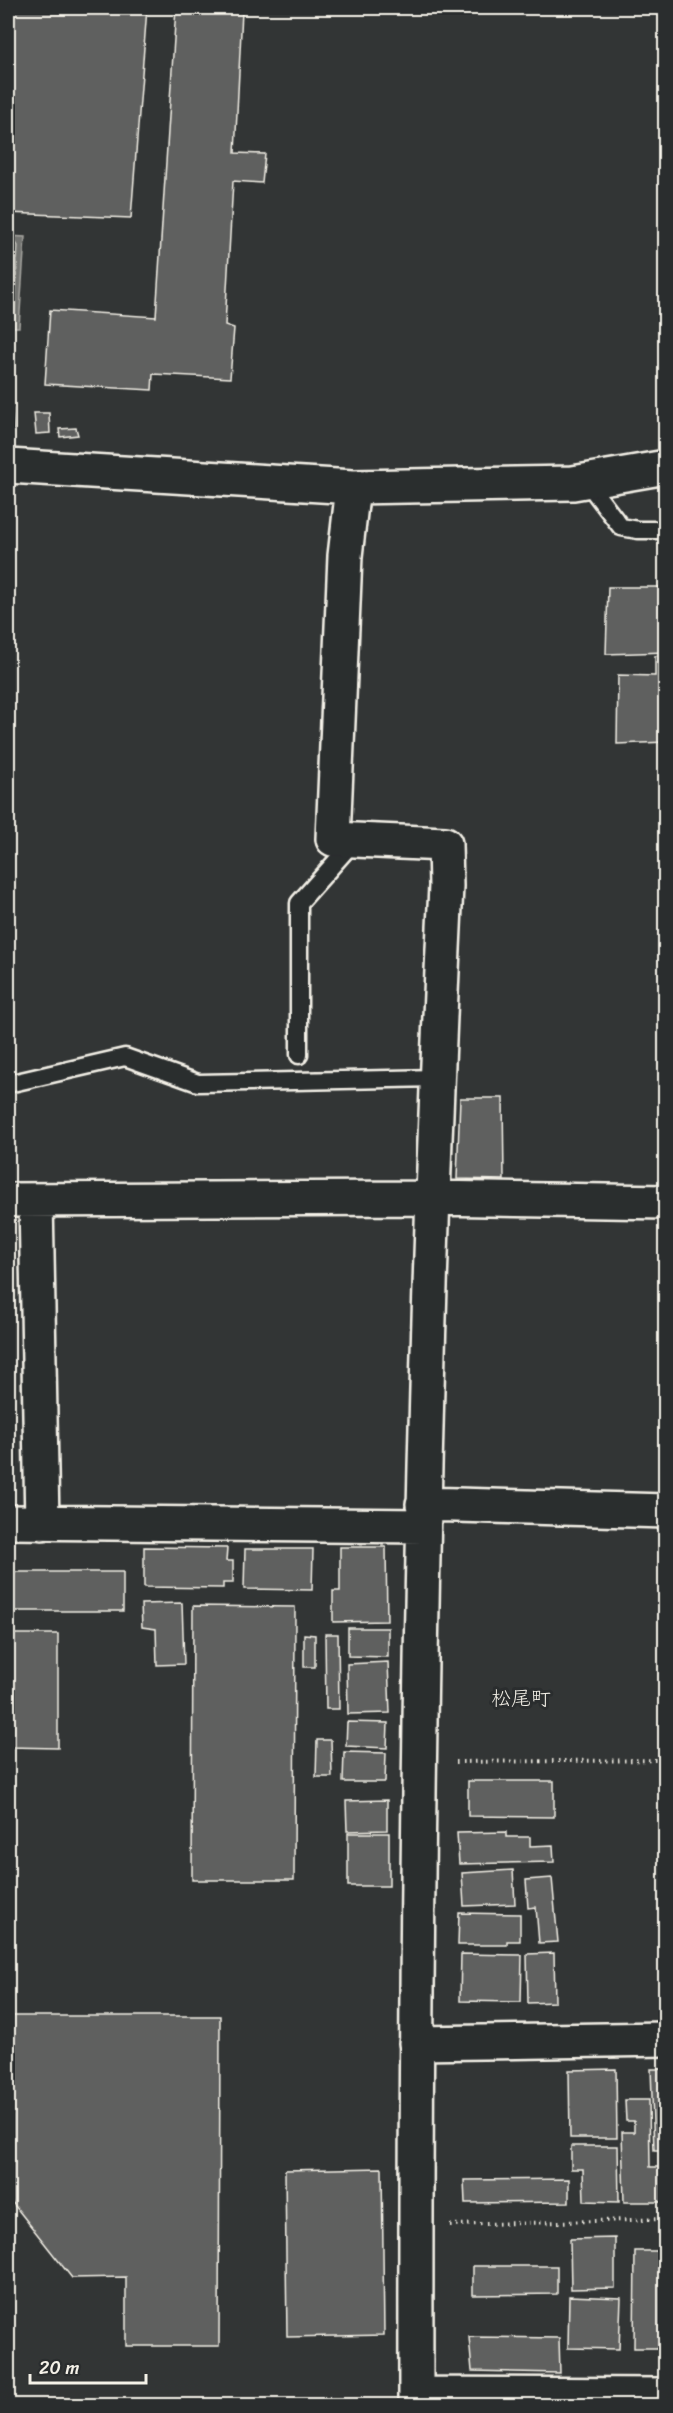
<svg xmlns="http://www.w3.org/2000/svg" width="673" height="2413" font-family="Sriracha,'Klee One',sans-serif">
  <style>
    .water { fill: #727370; stroke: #a6a5a0; stroke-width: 1.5 }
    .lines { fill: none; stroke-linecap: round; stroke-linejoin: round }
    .shore { stroke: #c0bfb8; stroke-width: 1.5 }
    .building { fill: #5f605f; stroke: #f4f1e8; stroke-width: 1.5 }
    .lane-casing { stroke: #f4f1e8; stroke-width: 21 }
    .street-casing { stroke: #f4f1e8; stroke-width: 38 }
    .path { stroke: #f4f1e8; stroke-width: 4; stroke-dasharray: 1.5 4.5; stroke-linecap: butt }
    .lane { stroke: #2a2d2e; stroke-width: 16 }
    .street { stroke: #2a2d2e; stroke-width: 33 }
    .labels { text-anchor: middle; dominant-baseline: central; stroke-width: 6; stroke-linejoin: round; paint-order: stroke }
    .neighbourhood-label { font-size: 20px; fill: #f4f1e8; stroke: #2a2d2e }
  </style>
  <rect width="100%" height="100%" fill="#323535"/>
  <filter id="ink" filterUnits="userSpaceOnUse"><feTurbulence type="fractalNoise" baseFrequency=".0167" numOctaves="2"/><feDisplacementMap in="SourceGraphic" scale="12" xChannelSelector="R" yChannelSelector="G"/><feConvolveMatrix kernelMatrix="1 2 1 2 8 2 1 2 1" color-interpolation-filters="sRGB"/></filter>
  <g filter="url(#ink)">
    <path class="water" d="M8 236 25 237 19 327H8Z"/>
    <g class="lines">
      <path class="shore" d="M8 242 16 243 18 246 14 318 8 321"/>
    </g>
    <path class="building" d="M8 8H147L131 218 8 213Z
      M176 8H253V10L242 11 235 153 265 154 262 183 233 181 225 325 234 328 230 378 153 374 152 390 45 384 50 310 156 317Z
      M12 409 13 430 8 431V410Z
      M34 413H49L50 433 36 434Z
      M76 428 78 435 60 437 59 429Z
      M608 587H666V652L606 654Z
      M666 654V742L617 744 618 675 655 676V656Z
      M460 1098H503L504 1180 457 1179Z
      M144 1547 227 1548 226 1561H233V1583H223V1588L144 1587Z
      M340 1547H386L387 1621 333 1622V1591H340Z
      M245 1549H313L312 1590 244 1589Z
      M8 1572H123V1611H8Z
      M182 1603 184 1664 157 1665 156 1629 142 1627 141 1604Z
      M193 1606 295 1607 294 1880H192Z
      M348 1628H388V1657L348 1656Z
      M8 1634H58V1748L8 1747Z
      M304 1634 315 1635V1667H304Z
      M325 1634H338L339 1709H326Z
      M388 1662 390 1713 348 1714 347 1664Z
      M347 1722 388 1723 387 1748 346 1746Z
      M317 1740H331L332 1777H316Z
      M344 1752 386 1753 385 1782H343Z
      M468 1781H554V1817L468 1816Z
      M387 1800V1830L347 1831 346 1801Z
      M506 1832V1837H530V1846L553 1845 554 1862 459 1864 457 1833Z
      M348 1833H389V1886H348Z
      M513 1870 515 1904 464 1906 462 1873Z
      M552 1878 558 1942 539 1943 536 1907 528 1908 526 1880Z
      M459 1913 520 1914V1941H507V1945H458Z
      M554 1953 555 2002 528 2003 527 1954Z
      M461 1954 522 1955 521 2002 460 2001Z
      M12 2016H220L219 2346H126V2277L72 2278 11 2201Z
      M616 2069 617 2138H570L569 2070Z
      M651 2069H666V2150H654Z
      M625 2100H649L650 2167H666V2202H624L622 2132H634V2121H626Z
      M571 2146H618L619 2202 584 2201 583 2169H571Z
      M382 2168 384 2335 287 2337 285 2170Z
      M569 2179V2202L465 2203 464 2180Z
      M615 2238V2288L571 2289 570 2239Z
      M635 2251H666V2361H663V2348H634Z
      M473 2266H557V2294L473 2295Z
      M569 2296 621 2298 619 2349 568 2348Z
      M469 2337 559 2338 560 2373 472 2371Z"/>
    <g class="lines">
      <g class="lane-casing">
        <path id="lane" d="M586 481 621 527 638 530H666
          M299 1055V903L355 840
          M8 1084 125 1057 198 1083 437 1078"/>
      </g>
      <g class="street-casing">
        <path id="street" d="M8 466 353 487 573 483 666 467
          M353 487 345 556 333 839 445 844 446 886C421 1392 415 1899 416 2406
          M8 1200 432 1198 666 1202
          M36 1200 42 1523
          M423 1504 666 1511
          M8 1522 423 1526
          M416 2043 666 2039
          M416 2394 666 2395"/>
      </g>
      <path class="path" d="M456 1762 666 1760
        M450 2225 666 2219"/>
      <use href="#lane" class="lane"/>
      <use href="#street" class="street"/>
    </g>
  </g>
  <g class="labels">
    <g class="neighbourhood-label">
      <text x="521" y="1698">松尾町</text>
    </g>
  </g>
  <rect width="673" height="2413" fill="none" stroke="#2a2d2e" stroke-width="30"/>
  <rect x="15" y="15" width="643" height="2383" fill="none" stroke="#f4f1e8" stroke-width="2" filter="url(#ink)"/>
  <path d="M30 2374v9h116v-9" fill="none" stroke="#f4f1e8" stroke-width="3"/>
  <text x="39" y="2374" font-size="18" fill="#f4f1e8" stroke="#2a2d2e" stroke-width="4.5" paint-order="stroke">20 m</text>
</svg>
